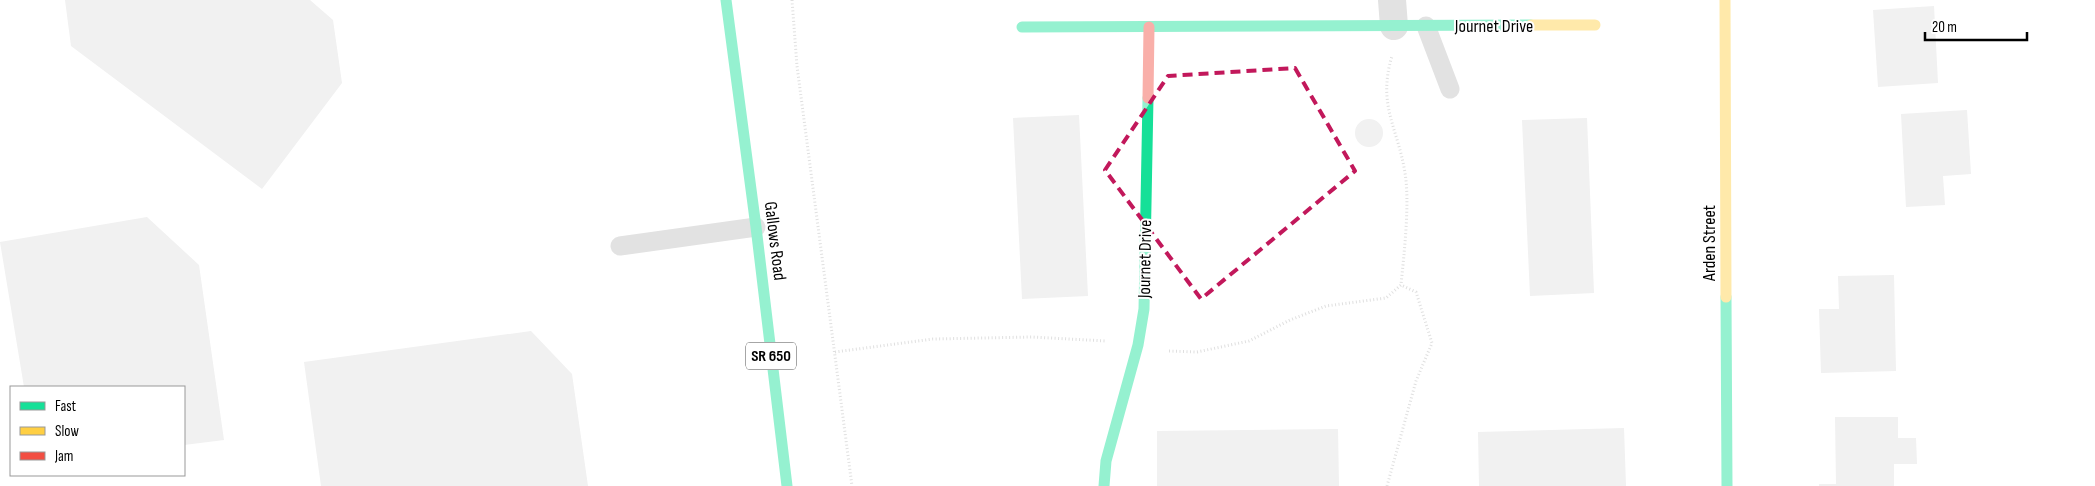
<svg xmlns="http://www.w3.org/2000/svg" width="2095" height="486" font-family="'Sofia Sans Condensed',sans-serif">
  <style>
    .building { fill: #dfdfdf }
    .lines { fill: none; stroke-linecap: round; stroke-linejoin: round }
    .path { stroke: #b9b9b9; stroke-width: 3; stroke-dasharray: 1 2.5; stroke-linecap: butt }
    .lane { stroke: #bebebe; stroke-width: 19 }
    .street { stroke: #bebebe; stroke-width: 28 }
    .fast { stroke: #16e098; stroke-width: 11 }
    .slow { stroke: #ffcf43; stroke-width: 11 }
    .jam { stroke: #f24e42; stroke-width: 11 }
    .marked { fill: none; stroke: #c2185b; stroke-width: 4; stroke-dasharray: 10 6; stroke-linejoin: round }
    .labels { text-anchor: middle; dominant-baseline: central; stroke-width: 4; stroke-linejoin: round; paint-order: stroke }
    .shield { fill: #fff; stroke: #4c4c4c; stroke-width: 1 }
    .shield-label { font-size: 16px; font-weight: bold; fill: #000 }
    .street-label { font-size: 18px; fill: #000; stroke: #fff }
  </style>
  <rect width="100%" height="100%" fill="#fff"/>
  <path class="building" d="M65 0H310L333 20 342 83 262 189 71 46Z
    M1934 6 1938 83 1878 87 1873 10Z
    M1967 110 1971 174 1943 176 1945 205 1906 207 1901 114Z
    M1079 115 1088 296 1022 299 1013 118Z
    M1587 118 1594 293 1530 296 1522 120Z
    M1355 133a14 14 0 1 1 28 0a14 14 0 1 1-28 0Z
    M147 217 199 265 224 440 184 445V387H24L0 242Z
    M1894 275 1896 371 1821 373 1819 309H1839L1838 276Z
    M531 331 572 374 588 486H321L304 362Z
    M1835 417H1898V438H1916L1917 464H1894V486H1819V484H1836Z
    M1624 428 1626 486H1479L1478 432Z
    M1338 429 1339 486H1157V431Z"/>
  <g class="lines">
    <path class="path" d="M792 0 797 66 852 486
      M1169 351 1197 352 1249 341 1290 320 1326 306 1386 298 1401 285C1404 254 1410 203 1405 173 1398 128 1377 105 1392 56
      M835 352 933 339 1032 337 1106 341
      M1387 486 1416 381 1432 343 1416 292 1401 285"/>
    <path class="lane" d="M1426 26 1450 89
      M620 246 756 227"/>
    <path class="street" d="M1392 0 1394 26"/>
    <path class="fast" d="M726 0 756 227 787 486
      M1022 27 1531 25
      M1726 297 1727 486
      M1104 486 1106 461 1138 345 1144 309 1148 98"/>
    <path class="slow" d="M1725 0 1726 297
      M1531 25H1595"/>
    <path class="jam" d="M1148 98 1149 27"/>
  </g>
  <path d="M0 0H2095V486H0ZM1295 68 1355 171 1201 299 1105 170 1168 76Z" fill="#fff" fill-opacity=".55" fill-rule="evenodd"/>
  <path class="marked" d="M1295 68 1355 171 1201 299 1105 170 1168 76Z"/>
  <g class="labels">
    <rect class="shield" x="746" y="342.5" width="50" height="27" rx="4"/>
    <g class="shield-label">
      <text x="771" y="356">SR 650</text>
    </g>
    <g class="street-label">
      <text x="1494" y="26">Journet Drive</text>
      <text transform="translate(775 241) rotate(83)">Gallows Road</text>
      <text transform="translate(1709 243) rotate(-90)">Arden Street</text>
      <text transform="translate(1145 259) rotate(-89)">Journet Drive</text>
    </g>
  </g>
  <rect x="10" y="386" width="175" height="90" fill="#ffffff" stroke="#999999"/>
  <rect x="20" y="402" width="25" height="8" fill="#16e098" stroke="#999999"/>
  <text x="55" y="411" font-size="15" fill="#000000">Fast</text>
  <rect x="20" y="427" width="25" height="8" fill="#ffcf43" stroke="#999999"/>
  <text x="55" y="436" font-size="15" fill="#000000">Slow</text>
  <rect x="20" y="452" width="25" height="8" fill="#f24e42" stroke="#999999"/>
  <text x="55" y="461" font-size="15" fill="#000000">Jam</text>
  <path d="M1925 32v8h102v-8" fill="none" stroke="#000000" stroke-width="2.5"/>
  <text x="1932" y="32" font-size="15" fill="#000000" stroke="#ffffff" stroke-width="4" paint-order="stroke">20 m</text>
</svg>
